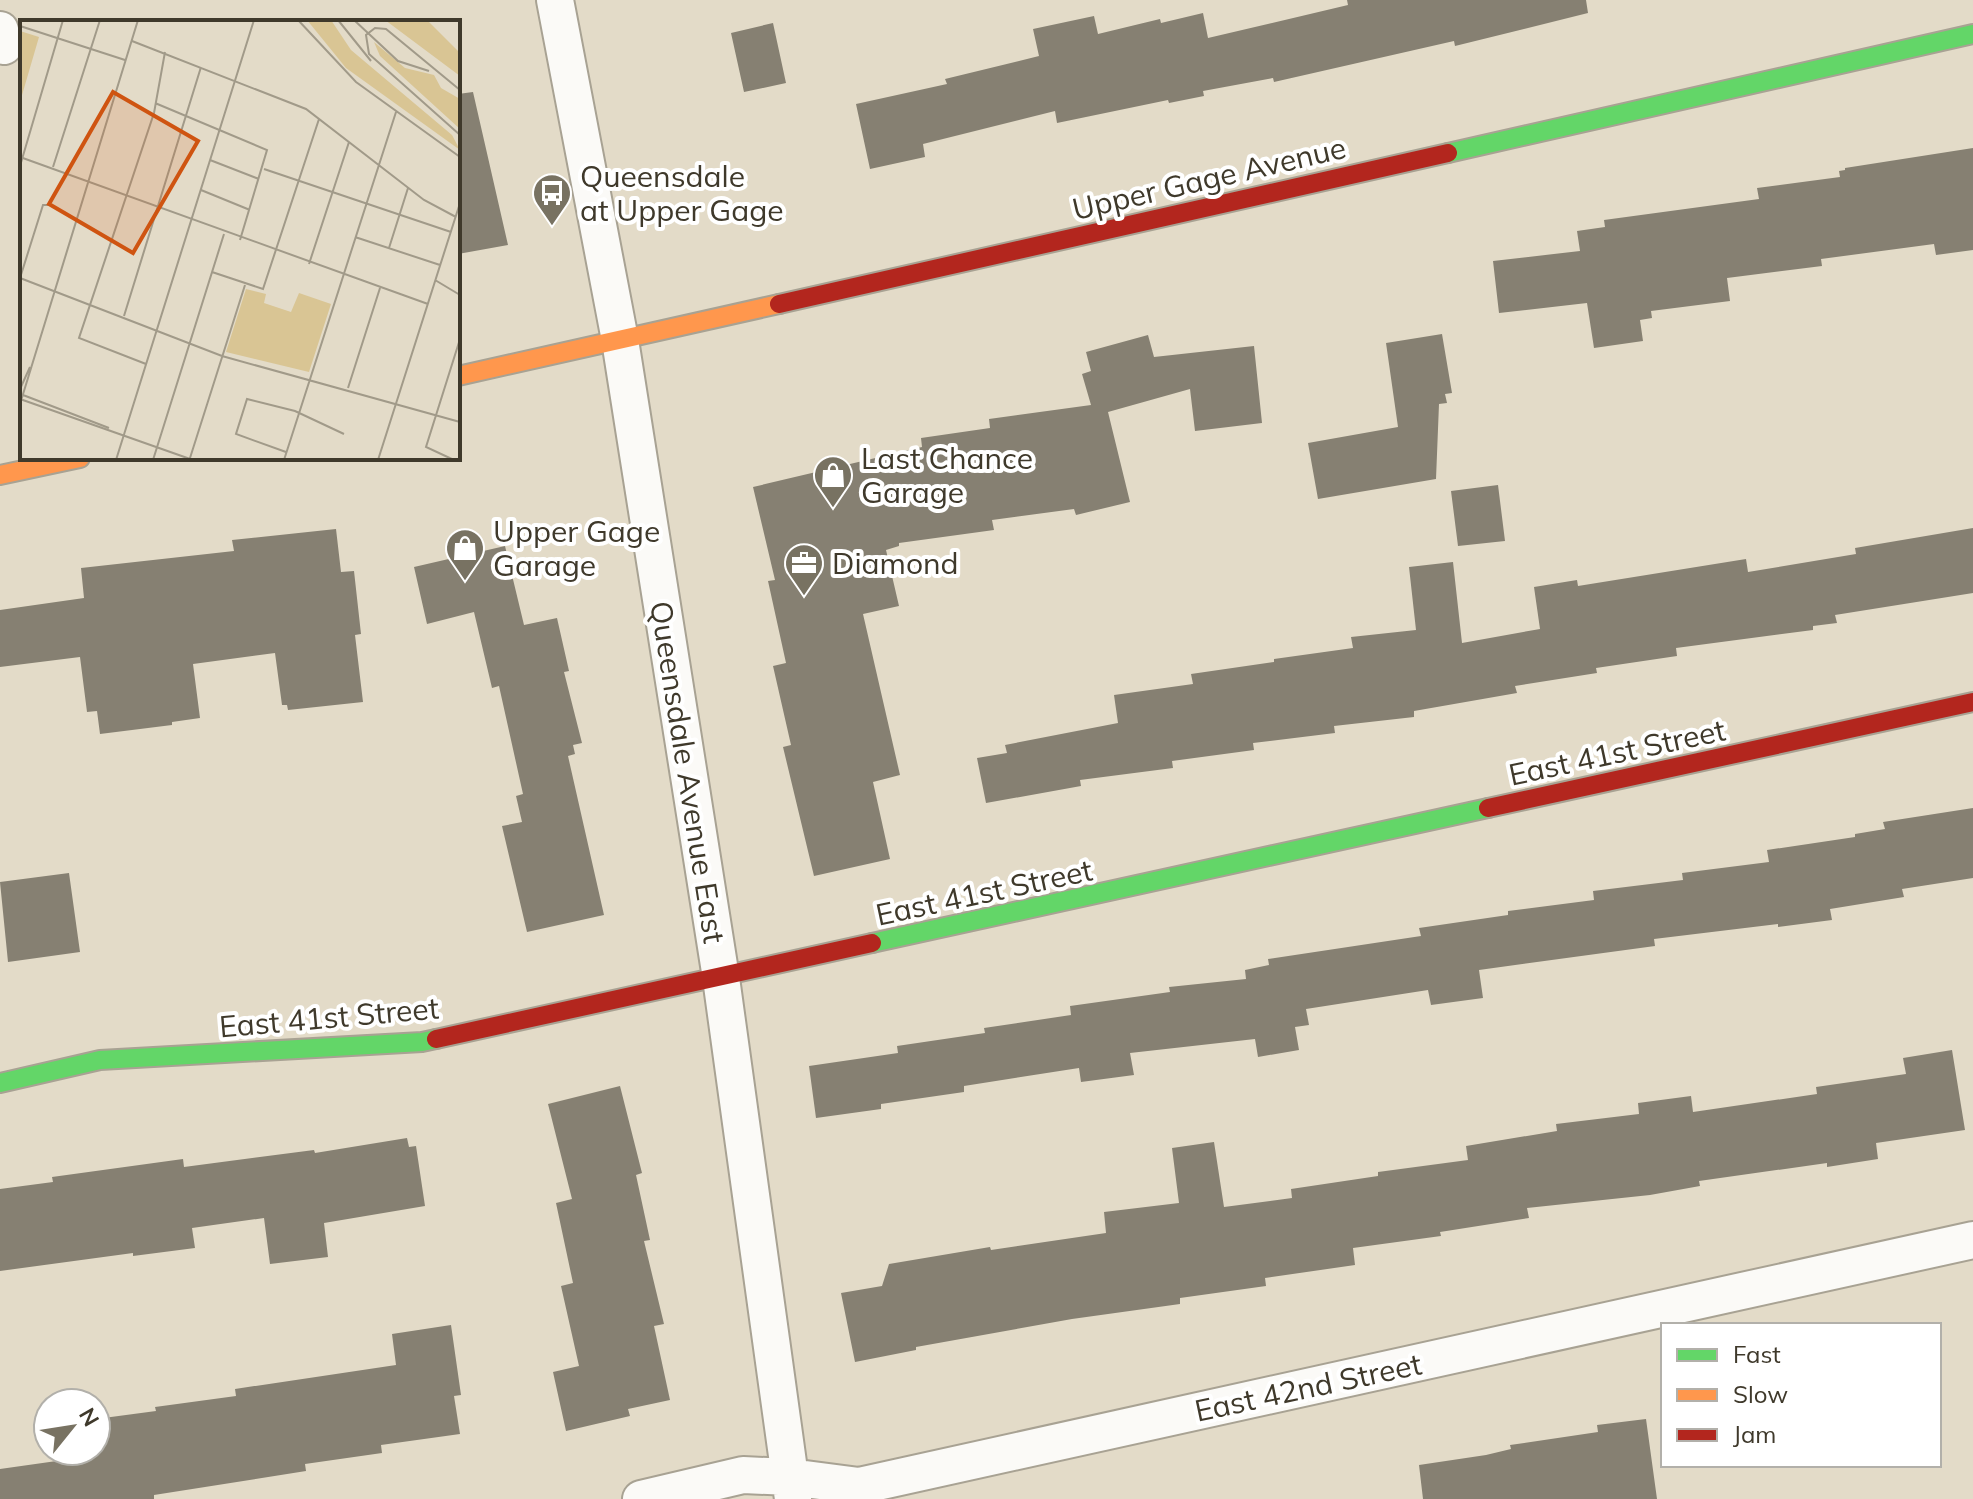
<svg xmlns="http://www.w3.org/2000/svg" width="1973" height="1499" font-family="Mulish,sans-serif">
  <style>
    .building { fill: #868072 }
    .lines { fill: none; stroke-linecap: round; stroke-linejoin: round }
    .street-casing { stroke: #a8a293; stroke-width: 40 }
    .fast-casing { stroke: #a8a293; stroke-width: 22 }
    .slow-casing { stroke: #a8a293; stroke-width: 22 }
    .jam-casing { stroke: #a8a293; stroke-width: 22 }
    .street { stroke: #fbfaf7; stroke-width: 36 }
    .fast { stroke: #63d668; stroke-width: 18 }
    .slow { stroke: #ff974d; stroke-width: 18 }
    .jam { stroke: #b3261e; stroke-width: 18 }
    .labels { text-anchor: middle; dominant-baseline: central; stroke-width: 8; stroke-linejoin: round; paint-order: stroke }
    .poi-label { font-size: 30px; fill: #3f392b; stroke: #fff; text-anchor: start }
    .street-label { font-size: 30px; fill: #3f392b; stroke: #fff }
    .inset-road { fill: none; stroke: #a19a89; stroke-width: 2 }
    .view { fill: #cf5411; fill-opacity: 0.15; stroke: #cf5411; stroke-width: 4 }
    .inset-edge { fill: none; stroke: #3f392b; stroke-width: 4 }
  </style>
  <rect width="100%" height="100%" fill="#e3dbc8"/>
  <path class="building" d="M1347 0H1586L1588 13 1455 46 1454 41 1274 82 1273 78 1203 91 1204 96 1169 103 1168 100 1057 123 1055 111 923 144 925 157 870 169 856 104 947 84 945 79 1039 56 1033 29 1094 16 1098 34 1160 19 1161 23 1203 13 1208 38 1348 5Z
    M773 23 786 83 744 92 731 33Z
    M473 92 508 245 458 254V94Z
    M1973 148V250L1936 255 1934 244 1821 259 1822 266 1727 278 1730 301 1651 311 1652 318 1640 320 1643 341 1594 348 1587 303 1499 313 1493 261 1580 251 1577 231 1605 227 1604 220 1759 199 1757 188 1840 177 1839 171 1845 170V168Z
    M1442 334 1452 393 1445 394 1447 403 1439 404 1436 479 1318 499 1308 443 1398 427 1386 343Z
    M1148 335 1154 357 1254 346 1262 423 1195 431 1190 389 1108 412 1130 502 1076 515 1074 509 992 520 994 530 899 543V546L886 550 899 606 863 614 900 775 873 782 890 859 814 876 783 747 791 745 773 666 786 663 768 581 775 580 753 487 922 447 921 438 990 428 989 419 1091 405 1082 374 1091 371 1086 352Z
    M1498 485 1505 541 1458 546 1451 491Z
    M1973 528V593L1835 615 1837 623 1813 626V630L1676 648 1677 656 1596 668 1597 673 1515 686 1517 693 1414 711V717L1334 726 1335 733 1253 743 1254 750 1172 761 1173 768 1080 780 1081 786 986 803 977 758 1007 753 1005 745 1118 723 1114 695 1193 684 1191 674 1274 662V659L1353 648 1351 637 1416 630 1409 567 1453 562 1462 643 1540 629 1534 587 1577 580 1578 586 1746 559 1748 572 1856 554 1855 548Z
    M336 529 341 572 354 571 361 634 355 635 363 702 288 710 287 705H282L275 653 193 664 200 718 172 722V725L100 734 97 711 87 712 80 657 0 667V610L84 598 81 568 234 551 232 540Z
    M505 546 524 625 557 618 569 671 564 672 582 743 573 745 575 754 568 756 604 915 527 932 502 826 522 822 516 796 523 794 499 686 492 688 474 612 427 624 414 567Z
    M1973 808V878L1902 889 1904 897 1830 909 1832 920 1778 927V924L1654 939 1655 946 1479 970 1483 998 1431 1005 1428 990 1306 1009 1309 1025 1295 1027 1299 1050 1258 1057 1255 1039 1130 1053 1134 1075 1081 1082 1079 1068 964 1086V1092L881 1104V1109L816 1118 809 1066 898 1053 897 1046 985 1033 984 1028 1071 1015 1070 1006 1170 992 1169 987 1246 979 1245 970 1269 965 1268 959 1421 936 1419 928 1508 915V911L1594 900 1593 891 1683 880 1682 873 1769 862 1767 850 1855 837V834L1885 829 1883 822Z
    M69 873 80 952 8 962 0 882Z
    M1952 1050 1965 1130 1876 1143 1878 1159 1827 1167V1163L1699 1181 1700 1186 1650 1195 1527 1208 1529 1218 1440 1232 1441 1236 1353 1248 1355 1265 1265 1278 1266 1286 1180 1298V1304L1072 1319 916 1347V1350L855 1362 841 1293 882 1286 889 1264 990 1247 991 1250 1106 1233 1104 1212 1179 1203 1172 1148 1214 1142 1224 1207 1292 1198 1291 1189 1378 1176V1172L1468 1160 1466 1146 1557 1131 1556 1124 1639 1114 1638 1103 1691 1096 1693 1112 1817 1094 1816 1087 1906 1074 1903 1058Z
    M620 1086 642 1173 636 1175 650 1240 644 1241 664 1324 654 1326 670 1400 628 1409 630 1416 566 1431 553 1372 579 1366 561 1286 573 1283 556 1203 572 1199 548 1104Z
    M407 1138 409 1147 416 1146 425 1206 324 1223 328 1257 270 1264 264 1218 192 1228 195 1248 133 1256V1253L0 1271V1189L53 1182 52 1177 183 1159 184 1167 314 1150 315 1153Z
    M451 1325 461 1395 454 1396 460 1434 381 1445 382 1453 305 1464 306 1471 154 1495V1499H0V1469L92 1456 91 1451H96V1419L156 1411 155 1407 236 1396 235 1389 396 1365 392 1334Z
    M1646 1419 1657 1499H1423L1419 1465 1486 1455 1511 1449 1510 1445 1598 1432 1597 1425Z"/>
  <g class="lines">
    <g class="street-casing">
      <path id="street" d="M555 0 620 340 721 978 793 1499
        M0 30 4 46
        M641 1499 743 1475 790 1477 859 1486 1973 1240"/>
    </g>
    <g class="fast-casing">
      <path id="fast" d="M1448 153 1973 34
        M872 943 1488 808
        M0 1083 100 1060 422 1042 436 1039"/>
    </g>
    <g class="slow-casing">
      <path id="slow" d="M458 376 779 304
        M0 475 80 458"/>
    </g>
    <g class="jam-casing">
      <path id="jam" d="M779 304 1448 153
        M1488 808 1973 702
        M436 1039 872 943"/>
    </g>
    <use href="#street" class="street"/>
    <use href="#fast" class="fast"/>
    <use href="#slow" class="slow"/>
    <use href="#jam" class="jam"/>
  </g>
  <defs>
    <g id="bus-pin" transform="scale(2)"><path d="M0 17L-7.5 6A9.5 9.5 0 1 1 7.5 6Z" fill="#787262" stroke="#fff"/><path d="M-5-6H5V4H4V6H2V4H-2V6H-4V4H-5ZM-3.5-4V0h7V-4ZM-3.5 1.2v1.5H-2V1.2ZM2 1.2v1.5H3.5V1.2Z" fill="#fff"/></g>
    <g id="shop-pin" transform="scale(2)"><path d="M0 17L-7.5 6A9.5 9.5 0 1 1 7.5 6Z" fill="#787262" stroke="#fff"/><path d="M-5-2.5h2.3a2.7 3.5 0 0 1 5.4 0H5L5.5 6h-11ZM-1.5-2.5h3a1.5 2.3 0 0 0-3 0Z" fill="#fff"/></g>
    <g id="office-pin" transform="scale(2)"><path d="M0 17L-7.5 6A9.5 9.5 0 1 1 7.5 6Z" fill="#787262" stroke="#fff"/><path d="M-6-3h4V-5.5h4V-3h4V5H-6ZM-1-4.5V-3h2v-1.5ZM-6 0V1H6V0Z" fill="#fff"/></g>
  </defs>
  <g fill-rule="evenodd">
    <use href="#bus-pin" x="552" y="193"/>
    <use href="#shop-pin" x="833" y="475"/>
    <use href="#shop-pin" x="465" y="548"/>
    <use href="#office-pin" x="804" y="563"/>
  </g>
  <g class="labels">
    <g class="poi-label">
      <text x="580" y="176">Queensdale<tspan x="580" dy="34">at Upper Gage</tspan></text>
      <text x="861" y="458">Last Chance<tspan x="861" dy="34">Garage</tspan></text>
      <text x="493" y="531">Upper Gage<tspan x="493" dy="34">Garage</tspan></text>
      <text x="832" y="563">Diamond</text>
    </g>
    <g class="street-label">
      <text transform="translate(1209 178) rotate(-13)">Upper Gage Avenue</text>
      <text transform="translate(1617 752) rotate(-12)">East 41st Street</text>
      <text transform="translate(688 772) rotate(81)">Queensdale Avenue East</text>
      <text transform="translate(984 892) rotate(-12)">East 41st Street</text>
      <text transform="translate(329 1017) rotate(-5)">East 41st Street</text>
      <text transform="translate(1308 1387) rotate(-12)">East 42nd Street</text>
    </g>
  </g>
  <g transform="translate(20 20)">
    <rect width="440" height="440" fill="#e3dbc8"/>
    <path d="M287 0H311L331 30 432 115 440 130 326 48ZM365 0H407L440 33V56ZM0 11 19 17 0 82ZM354 22 385 48 414 55 421 68 440 79V109L360 36ZM226 269 246 274 244 283 271 292 279 273 311 284 289 352 206 332Z" fill="#d9c594"/>
    <path class="inset-road" d="M278 0 336 62 440 137M318 0 351 41M334 0 378 41 409 51M0 6 105 40M112 21 286 89 404 180 436 197M440 70 366 9 355 8 346 15 349 34 440 115M135 83 247 130 220 220M0 137 408 284M190 140 239 159M0 146 43 0M33 147 80 0M244 149 431 212M181 170 230 190M335 217 420 245M369 228 388 168M289 244 329 122M192 252 243 269 299 99M0 258 202 336 440 402M0 258 23 185H31M415 260 440 275M104 296 181 47M126 344 59 318 134 93 145 32M328 368 360 268M0 369 10 347M3 375 89 408M0 379 173 440M0 384 118 0M266 432 216 414 227 379 275 391 324 414M170 438 225 265M96 440 234 0M133 440 204 214M264 440 376 92M358 440 440 183M434 440 406 427 440 319"/>
    <path class="view" d="M93 72 178 121 113 233 29 184Z"/>
    <rect width="440" height="440" class="inset-edge"/>
  </g>
  <rect x="1661" y="1323" width="280" height="144" fill="#ffffff" stroke="#b2b0aa" stroke-width="2"/>
  <rect x="1677" y="1349" width="40" height="12" fill="#63d668" stroke="#b2b0aa" stroke-width="2"/>
  <text x="1733" y="1363" font-size="24" fill="#3f392b">Fast</text>
  <rect x="1677" y="1389" width="40" height="12" fill="#ff974d" stroke="#b2b0aa" stroke-width="2"/>
  <text x="1733" y="1403" font-size="24" fill="#3f392b">Slow</text>
  <rect x="1677" y="1429" width="40" height="12" fill="#b3261e" stroke="#b2b0aa" stroke-width="2"/>
  <text x="1733" y="1443" font-size="24" fill="#3f392b">Jam</text>
  <g transform="translate(72 1427) rotate(60)"><circle r="38" fill="#ffffff" stroke="#b2b0aa" stroke-width="2"/>
  <path d="M0-6L14 30L0 20L-14 30Z" fill="#787262"/>
  <text y="-12" font-size="22" font-weight="bold" text-anchor="middle" fill="#3f392b">N</text>
  </g>
</svg>
